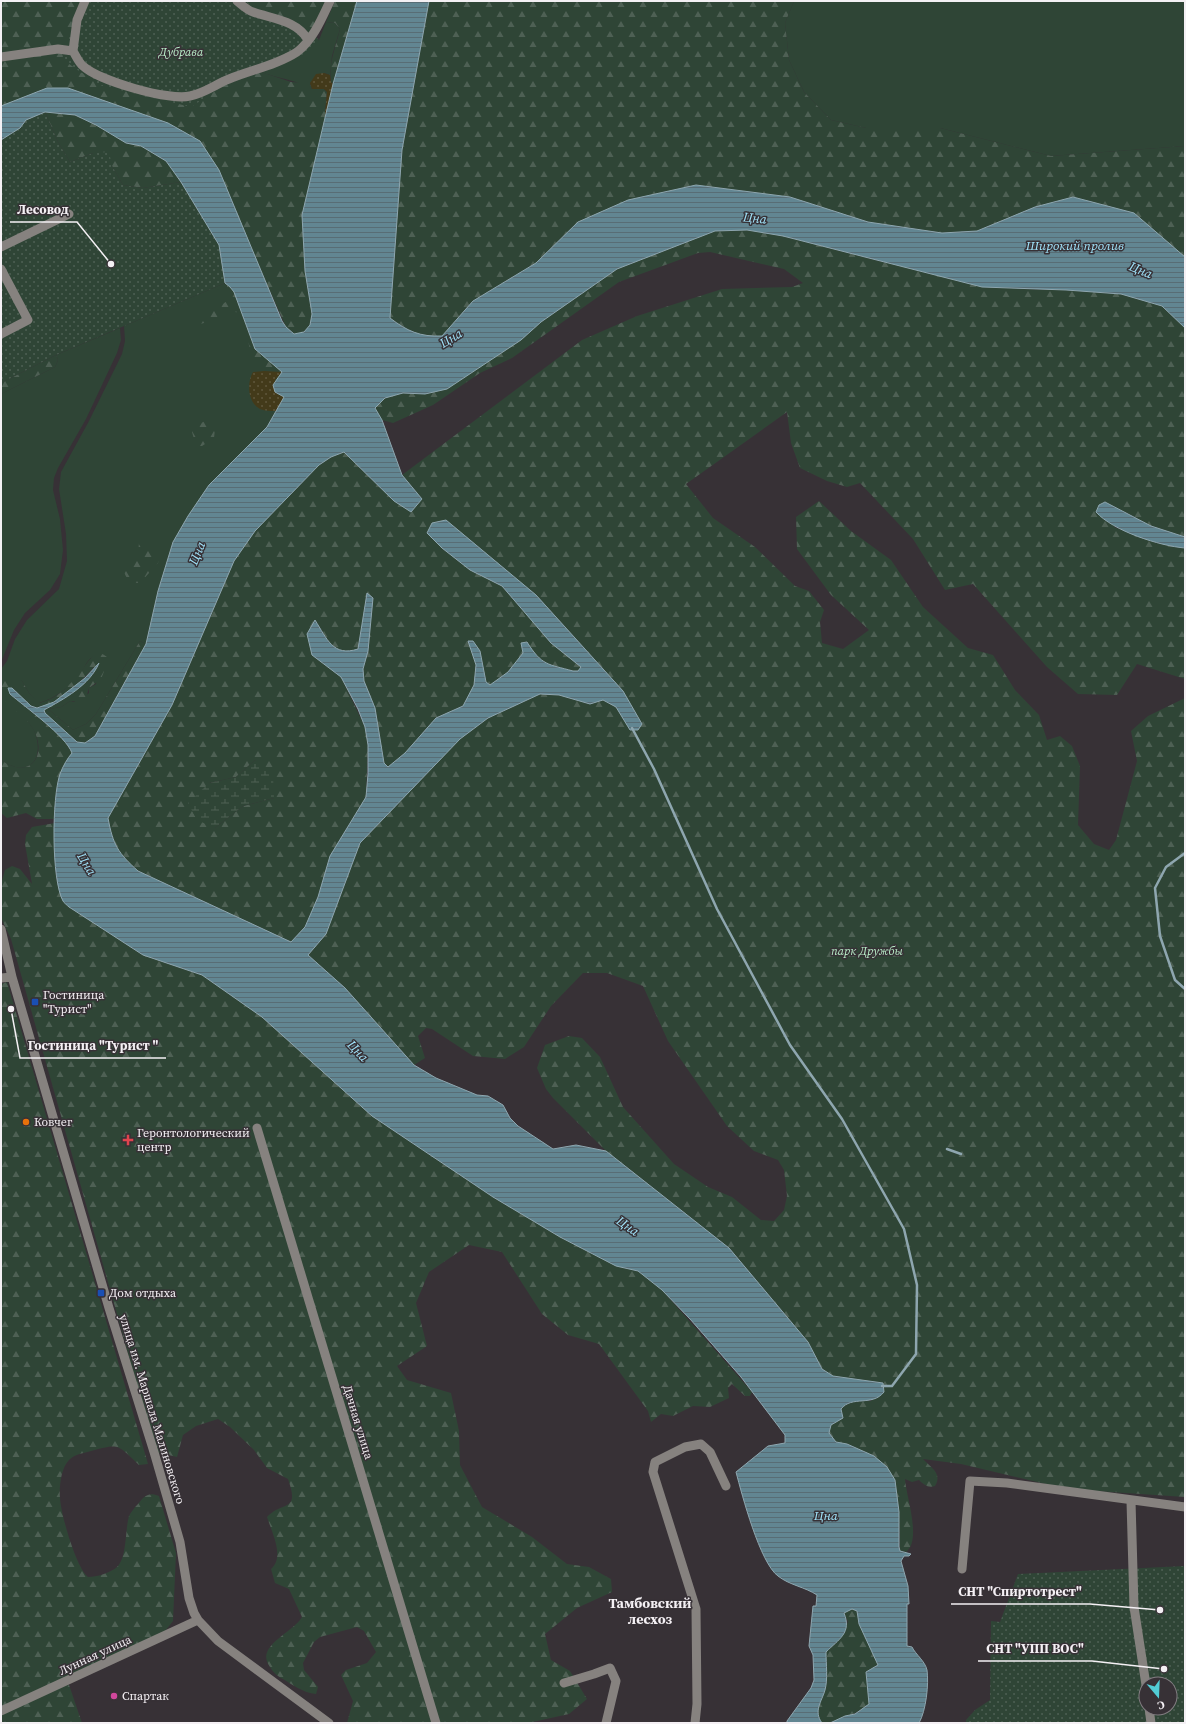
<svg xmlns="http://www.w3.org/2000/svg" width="1186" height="1724" font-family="'Source Serif 4',serif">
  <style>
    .green { fill: #2f4536 }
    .forest { fill: url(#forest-firs); fill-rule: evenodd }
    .wetland { fill: url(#wetland-marsh) }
    .sand { fill: url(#sand-dots) }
    .garden { fill: url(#garden-dots); fill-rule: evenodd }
    .water { fill: url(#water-rules); stroke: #8ea6af }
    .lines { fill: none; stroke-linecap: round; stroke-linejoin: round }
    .stream { stroke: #8ea6af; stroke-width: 2.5 }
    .minor { stroke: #86827f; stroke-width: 9 }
    .transit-dot { fill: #1a4fb4; stroke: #373136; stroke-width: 1.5 }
    .food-dot { fill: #e8710a; stroke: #373136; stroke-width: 1.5 }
    .health-dot { fill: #e0444e; stroke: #373136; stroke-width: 1.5 }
    .hotel-dot { fill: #d1479c; stroke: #373136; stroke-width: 1.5 }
    .labels { text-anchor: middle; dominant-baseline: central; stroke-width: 3; stroke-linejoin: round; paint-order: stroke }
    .park-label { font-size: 12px; font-style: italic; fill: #b7ecc7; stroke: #373136 }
    .poi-label { font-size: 12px; fill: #f4f0f4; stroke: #373136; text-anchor: start }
    .street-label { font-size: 12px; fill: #f4f0f4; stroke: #373136 }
    .water-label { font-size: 13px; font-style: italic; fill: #a1e4fb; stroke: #373136 }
    .quarter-label { font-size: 14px; font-weight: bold; fill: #f4f0f4; stroke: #373136 }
    .leader { fill: none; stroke: #f4f0f4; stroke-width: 1.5 }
    .callout-dot { fill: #f4f0f4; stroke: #373136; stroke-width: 1.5 }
    .callout-label { font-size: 13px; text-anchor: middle; font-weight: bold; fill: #f4f0f4; stroke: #373136; stroke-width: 3; stroke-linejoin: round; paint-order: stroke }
  </style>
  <defs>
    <pattern id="forest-firs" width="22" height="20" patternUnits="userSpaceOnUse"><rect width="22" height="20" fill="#2f4536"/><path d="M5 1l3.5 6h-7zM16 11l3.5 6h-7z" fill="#4e6054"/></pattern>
    <pattern id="wetland-marsh" width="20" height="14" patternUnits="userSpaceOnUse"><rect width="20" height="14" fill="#2f4536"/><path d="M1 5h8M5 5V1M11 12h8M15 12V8" fill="none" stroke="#4e6054"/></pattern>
    <pattern id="sand-dots" width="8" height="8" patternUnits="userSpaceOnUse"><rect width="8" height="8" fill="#433a1a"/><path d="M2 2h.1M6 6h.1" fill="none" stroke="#5f573c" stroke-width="1.8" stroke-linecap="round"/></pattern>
    <pattern id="garden-dots" width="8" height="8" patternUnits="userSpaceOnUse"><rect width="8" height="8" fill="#2f4536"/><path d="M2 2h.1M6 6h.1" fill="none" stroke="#4e6054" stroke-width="1.8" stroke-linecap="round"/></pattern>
    <pattern id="water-rules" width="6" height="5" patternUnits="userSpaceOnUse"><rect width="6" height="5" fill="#628692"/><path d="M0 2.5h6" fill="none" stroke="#586d75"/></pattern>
  </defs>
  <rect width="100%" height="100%" fill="#373136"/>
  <path class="green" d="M794 1H1185V146L1051 156 940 128H866L831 120 804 92 789 60 785 23Z
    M326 22 335 23 340 29 332 56 330 75 324 73 310 83 312 89C298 80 275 78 258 71L319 40Z
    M225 283 230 287 234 292 255 349 282 372 284 397 267 427 209 485 173 542 158 591 146 644 140 641 96 714 86 724 73 730 48 709 61 707 70 701 74 702 89 693V688L96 684 99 654C85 659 88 664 80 674 70 687 56 698 39 703L29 693 22 681 1 679V669L7 661 15 639 27 620 59 589 67 561 66 534 59 489 61 472 89 421 122 354 125 341 124 326Z
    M120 328 121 340 117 353 86 419 58 468 54 478 53 490 60 519 63 550 60 574 50 590 25 613 14 630 1 662V394L55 367 58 360 56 355Z
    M1 697C10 703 29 720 34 730 46 758 29 780 1 760Z"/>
  <path class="forest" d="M1 1H81L229 82 258 71 291 82 304 83 312 89H324L327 92 325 113 326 116 302 216 305 271 312 314 310 325 308 330 299 334H294L286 327 240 224 232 201 168 123 1 106Z
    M246 1H326L311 32 252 9Z
    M335 1H357L333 84 331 82C328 65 336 46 340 29L335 23 326 22Z
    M429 1H794L785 23 789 60 804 92 831 120 866 128H940L1051 156 1185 146V257L1171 246 1035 207 977 231 942 233 868 222 790 197 578 222 536 263 473 301 442 336C419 337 408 331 390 318L402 150Z
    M45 112 75 115 96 125 126 143 141 146 166 161 181 182 143 188 123 185 112 166 93 153 70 162 58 142Z
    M747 230 783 236 883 262 1022 289 1066 290 1121 294 1162 306 1185 328V537L1151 526 1125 512 1114 527 1157 543 1185 548V679L1137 664 1117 695 1078 694 1047 667 973 584 945 590 913 539 860 483 847 487 827 481 800 468 791 443 787 412 686 484 713 518 755 547 795 586 809 591 824 610 820 622 822 643 843 649 869 630 831 595 797 549 796 517 819 501 851 531 891 560 923 607 968 648 993 655 1015 690 1039 715 1047 740 1060 736 1072 746 1080 766 1078 825 1094 844 1109 850 1116 840 1137 761 1131 731 1148 716 1185 698V1497L1067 1489 961 1464 923 1459C930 1467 943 1473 935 1486 928 1488 924 1485 919 1480L912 1482 905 1479C906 1496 922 1540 906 1552L900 1551 899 1512 895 1480 874 1456 847 1444 836 1442 829 1433 831 1425 843 1418 841 1409C849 1400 859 1401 871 1401L883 1383 833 1376 822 1369 808 1342 729 1248 606 1151 553 1098 546 1089 537 1068 545 1045 569 1036 582 1038 600 1057 623 1107 674 1164 708 1187 732 1197 761 1220 774 1221 784 1210 787 1196 784 1170 778 1160 754 1151 727 1126 668 1041 643 986 607 973H583L551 1006 524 1047 505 1059 473 1056 432 1029 426 1028 418 1036 425 1058 414 1065 345 988 308 955 326 934 360 843 460 739 488 718 540 694 559 695 590 704 603 700 616 707 631 730 623 691 536 595 442 548 470 570 502 586 551 643 581 667 578 671H573C548 664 542 666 527 642L522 643 523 653 508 672 490 685 486 682 480 651 468 641 476 664 474 685 463 706 436 718 405 753 388 767 384 763 375 708 364 681 363 669 368 651 373 598 367 594 358 649C333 657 327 639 316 621L312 655 341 677 365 727 368 746 366 797 330 856 318 897 305 927 291 942 138 871C118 853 113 845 108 818L172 705 234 561 255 531 319 465 331 457 344 452 394 501 422 499 402 475 582 340 637 316 722 289 792 287 803 283 784 269 710 252 698 253 619 282 512 358 480 373 433 405 393 423 382 420 375 408 385 398 403 393 425 394 521 340 541 322 617 269 715 231ZM255 760 274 798 243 806 215 828 209 783 236 777Z
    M227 282H231L282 372 266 371 252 357 247 337 251 324C229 293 213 332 189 323 200 312 215 311 227 301Z
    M56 355 58 360 55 367 1 394V383Z
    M207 420 211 421 215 429 214 438 202 446H196L192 432 195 426Z
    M151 542 160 555 158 563 140 583C128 584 126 577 122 567L126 560 138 553 139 543Z
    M140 641 146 644 95 736 85 743 77 742 45 713 44 710C63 700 78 688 94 673V667C84 679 53 709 36 708 28 707 18 693 12 688H8L10 694C25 707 66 736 73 753 57 772 55 795 54 819H37L26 813 7 818 1 813V760C34 783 50 749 29 723L1 697V679L9 676 22 681 29 693 40 703C49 700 57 696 64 690 69 685 75 679 79 674 87 666 94 643 109 659L101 679 89 688 86 698 80 702 70 701 61 707 48 709 73 730 86 724 96 714Z
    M55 823C55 847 51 890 69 907L143 955 202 975 262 1017 372 1116 493 1197 560 1237 616 1266 638 1271 662 1290 752 1392 750 1396H745L732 1384 728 1388 729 1398 710 1407 693 1406 673 1416 661 1414 651 1422 648 1411 599 1344 568 1335 542 1314 502 1252 469 1245 429 1272 416 1303 427 1346 397 1366 407 1380 451 1393 459 1431 460 1465 482 1507 532 1537 567 1564 589 1567 611 1579 612 1592 577 1608 545 1634 551 1660 570 1671 587 1699 569 1714 528 1723H347L353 1701 341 1675 346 1670 367 1663 376 1652 364 1631 357 1627 320 1637 314 1642 303 1663 304 1670 318 1687 316 1694C303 1693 292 1684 281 1678 276 1675 273 1672 270 1667 254 1646 293 1633 302 1617L289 1589 275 1583 271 1569C285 1557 272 1533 267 1517 283 1500 300 1513 288 1479L267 1468 254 1450 230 1427 218 1419 196 1426 183 1435 177 1457 156 1452 11 939 1 918V884L5 870 12 866 20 869 32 884 25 844 26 835 32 827Z
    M7 982 148 1464 139 1465C117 1445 121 1443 91 1451 84 1453 75 1454 69 1460 61 1468 59 1487 60 1498 61 1515 76 1567 88 1577 97 1577 110 1573 117 1567 127 1558 125 1530 129 1516 131 1512 135 1507 138 1504 145 1495 149 1492 159 1496L176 1553 173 1621 162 1635 67 1679 82 1723H1V984Z
    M852 1609 857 1611 859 1624 878 1665 866 1672 869 1704C858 1713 836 1723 822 1723 813 1711 822 1701 825 1690 828 1679 826 1664 826 1652L837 1642 848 1622 844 1613Z"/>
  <path class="wetland" d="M255 760 273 776 274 798 243 806 215 828 197 820 188 803 209 783 236 777Z"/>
  <path class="sand" d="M324 73 330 75 331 82 333 84 326 116 325 113 327 92 324 89H312L310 83 316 74Z
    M264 371 282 372 275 380 277 394 284 397 281 406 276 411C271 411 265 411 260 409 247 402 247 382 253 372Z"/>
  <path class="garden" d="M81 1H246L252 9 311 32 319 40 302 55 229 82 191 107 99 85 62 59Z
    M45 112 58 142 70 162 93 153 109 152 112 166 123 185 143 188 181 182 219 245 225 283 56 355 1 383V140L20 128 26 120Z
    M1185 1566V1723H966V1720L975 1710 990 1700 991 1621 1000 1622 1018 1574ZM1146 1684H1170V1708H1146Z"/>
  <path class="water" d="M357 1H429L402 150 390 318C407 331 420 337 442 336L473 301 536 263 578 222 628 200 696 185 790 197 868 222 942 233 977 231 1035 207 1073 197 1134 213 1185 257V328L1162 306 1121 294 1066 290 982 287 783 236 747 230 715 231 617 269 541 322 521 340 447 389 425 394 403 393 385 398 375 408 382 420 402 475 422 499 411 512 394 501 344 452 331 457 319 465 255 531 234 561 172 705 108 818C113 845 118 853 138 871L291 942 305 927 318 897 330 856 366 797 368 774V745L365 727 358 709 341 677 312 655 307 634 315 620C327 639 333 657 358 649L367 593 373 598 368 651 363 669 364 681 375 708 384 763 388 767 405 753 436 718 463 706 474 685 476 665 468 641H473L480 651 486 682 490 685 508 672 523 653 521 643 527 642C542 666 548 664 573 671H578L581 667 551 643 502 586 470 570 442 548 427 533 432 523 446 520 536 595 623 691 642 724 638 730H630L616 707 603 700 590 704 559 695 540 694 488 718 460 739 360 843 326 934 308 955 345 988 414 1065 436 1078 477 1095 488 1096 503 1105 510 1118 518 1126 553 1149 576 1145 606 1151 729 1248 808 1342 822 1369 833 1376 883 1383 884 1392C872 1407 852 1395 841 1409L843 1418 831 1425 829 1433 836 1442 847 1444 874 1456 887 1467 895 1480 899 1512V1547L900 1551 911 1554 909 1556H904L901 1561 908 1586 909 1604H907V1646L912 1647C916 1655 925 1661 927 1670 929 1684 926 1711 919 1723H830L845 1716 855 1714 869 1704 866 1672 878 1665 859 1624 857 1611 852 1609 844 1613C852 1633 839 1639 826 1652 826 1664 828 1679 825 1690 822 1701 813 1711 822 1723H787V1721L811 1688 814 1680 813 1655 809 1646 813 1606H816L817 1595C805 1587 789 1585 778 1576 760 1563 742 1495 736 1472L768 1446 785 1443V1435L741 1377 690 1319 662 1290 638 1271 616 1266 560 1237 493 1197 372 1116 262 1017 202 975 143 955 69 907C67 905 64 903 63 901 51 879 52 797 60 774 63 766 67 759 72 753 66 736 25 707 10 694L8 688H12L31 706 37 708 54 702 85 678 99 663C90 685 64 699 44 710L45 713 77 742 85 743 95 736 146 644 158 591 173 542 188 516 209 485 267 427 284 397 275 392 273 385 282 372 255 349 234 292 230 287 225 283 219 245 181 182 166 161 141 146 126 143 96 125 75 115 45 112 26 120 20 128 1 140V106L47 88H68L168 123 200 141 219 170 282 321 286 327 294 334 304 332 310 325 312 314 305 271 302 215 333 84Z
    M1105 502 1151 526 1185 537V548C1160 546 1113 531 1096 512L1099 505Z"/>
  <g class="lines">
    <path class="stream" d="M632 728 654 769 717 909 790 1045 842 1119 904 1229 917 1285 916 1354 892 1386H882
      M1185 853 1166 867 1155 888 1160 936 1175 980 1185 989
      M947 1149 961 1154"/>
    <path class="minor" d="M237 1C242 5 247 10 253 12 272 19 297 20 308 40
      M73 51 77 20 85 1
      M1 57 58 49 73 51C76 56 79 63 83 66 99 81 169 101 190 96 205 93 216 84 229 79 251 70 277 65 297 52 313 40 322 18 330 1
      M1 247 69 214
      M1 269 28 320 1 334
      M1 929 12 977 109 1308 154 1452 180 1542 189 1598 194 1613 198 1620 218 1641 329 1723
      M1 978 12 977
      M257 1128 436 1723
      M1131 1501 1134 1607 1146 1685
      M962 1569 970 1481 1007 1483 1185 1507
      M564 1683 594 1674 610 1668 616 1681 606 1723
      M1149 1708 1151 1723
      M1 1711 198 1620
      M695 1723 697 1704 696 1609 653 1472 655 1462 685 1447 701 1444 710 1452 726 1486"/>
  </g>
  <g class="transit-dot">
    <rect x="31" y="998" width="8" height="8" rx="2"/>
    <rect x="97" y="1289" width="8" height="8" rx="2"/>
  </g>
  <circle class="food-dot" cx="26" cy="1122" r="4"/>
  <path class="health-dot" d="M126 1134h4v4h4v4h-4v4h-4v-4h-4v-4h4z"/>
  <circle class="hotel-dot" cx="114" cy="1696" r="4"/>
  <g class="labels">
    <g class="park-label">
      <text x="181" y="52">Дубрава</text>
      <text x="867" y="951">парк Дружбы</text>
    </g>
    <g class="poi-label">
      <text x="43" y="995">Гостиница<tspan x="43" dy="14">"Турист"</tspan></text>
      <text x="34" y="1122">Ковчег</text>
      <text x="137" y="1133">Геронтологический<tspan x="137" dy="14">центр</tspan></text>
      <text x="109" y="1293">Дом отдыха</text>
      <text x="122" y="1696">Спартак</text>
    </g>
    <g class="street-label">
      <text transform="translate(152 1409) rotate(73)">улица им. Маршала Малиновского</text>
      <text transform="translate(358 1422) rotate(73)">Дачная улица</text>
      <text transform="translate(95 1655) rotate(-25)">Лунная улица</text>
    </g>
    <g class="water-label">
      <text transform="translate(755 218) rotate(6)">Цна</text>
      <text x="1075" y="245">Широкий пролив</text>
      <text transform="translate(1141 270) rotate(22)">Цна</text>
      <text transform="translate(451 338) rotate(-32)">Цна</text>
      <text transform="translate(197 553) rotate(-68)">Цна</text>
      <text transform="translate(87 864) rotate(59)">Цна</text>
      <text transform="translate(358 1051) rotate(46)">Цна</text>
      <text transform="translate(628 1226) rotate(35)">Цна</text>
      <text x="826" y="1515">Цна</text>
    </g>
    <g class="quarter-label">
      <text x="650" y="1603">Тамбовский<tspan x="650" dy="16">лесхоз</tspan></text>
    </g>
  </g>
  <path class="leader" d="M111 264L77 222H10M11 1009L20 1058H166M1160 1610L1090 1604H951M1164 1669L1092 1661H978"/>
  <g class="callout-dot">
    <circle cx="111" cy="264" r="4"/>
    <circle cx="11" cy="1009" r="4"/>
    <circle cx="1160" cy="1610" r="4"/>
    <circle cx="1164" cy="1669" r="4"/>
  </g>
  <g class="callout-label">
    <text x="43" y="214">Лесовод</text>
    <text x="93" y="1050">Гостиница "Турист "</text>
    <text x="1020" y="1596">СНТ "Спиртотрест"</text>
    <text x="1035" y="1653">СНТ "УПП ВОС"</text>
  </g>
  <rect width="1186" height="1724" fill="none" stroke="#f4f0f4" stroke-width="4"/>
  <g transform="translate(1158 1696) rotate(161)"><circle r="19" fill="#373136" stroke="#837d82"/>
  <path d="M0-3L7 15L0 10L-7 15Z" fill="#52ccd5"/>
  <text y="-6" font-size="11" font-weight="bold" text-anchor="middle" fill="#f4f0f4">С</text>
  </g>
</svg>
